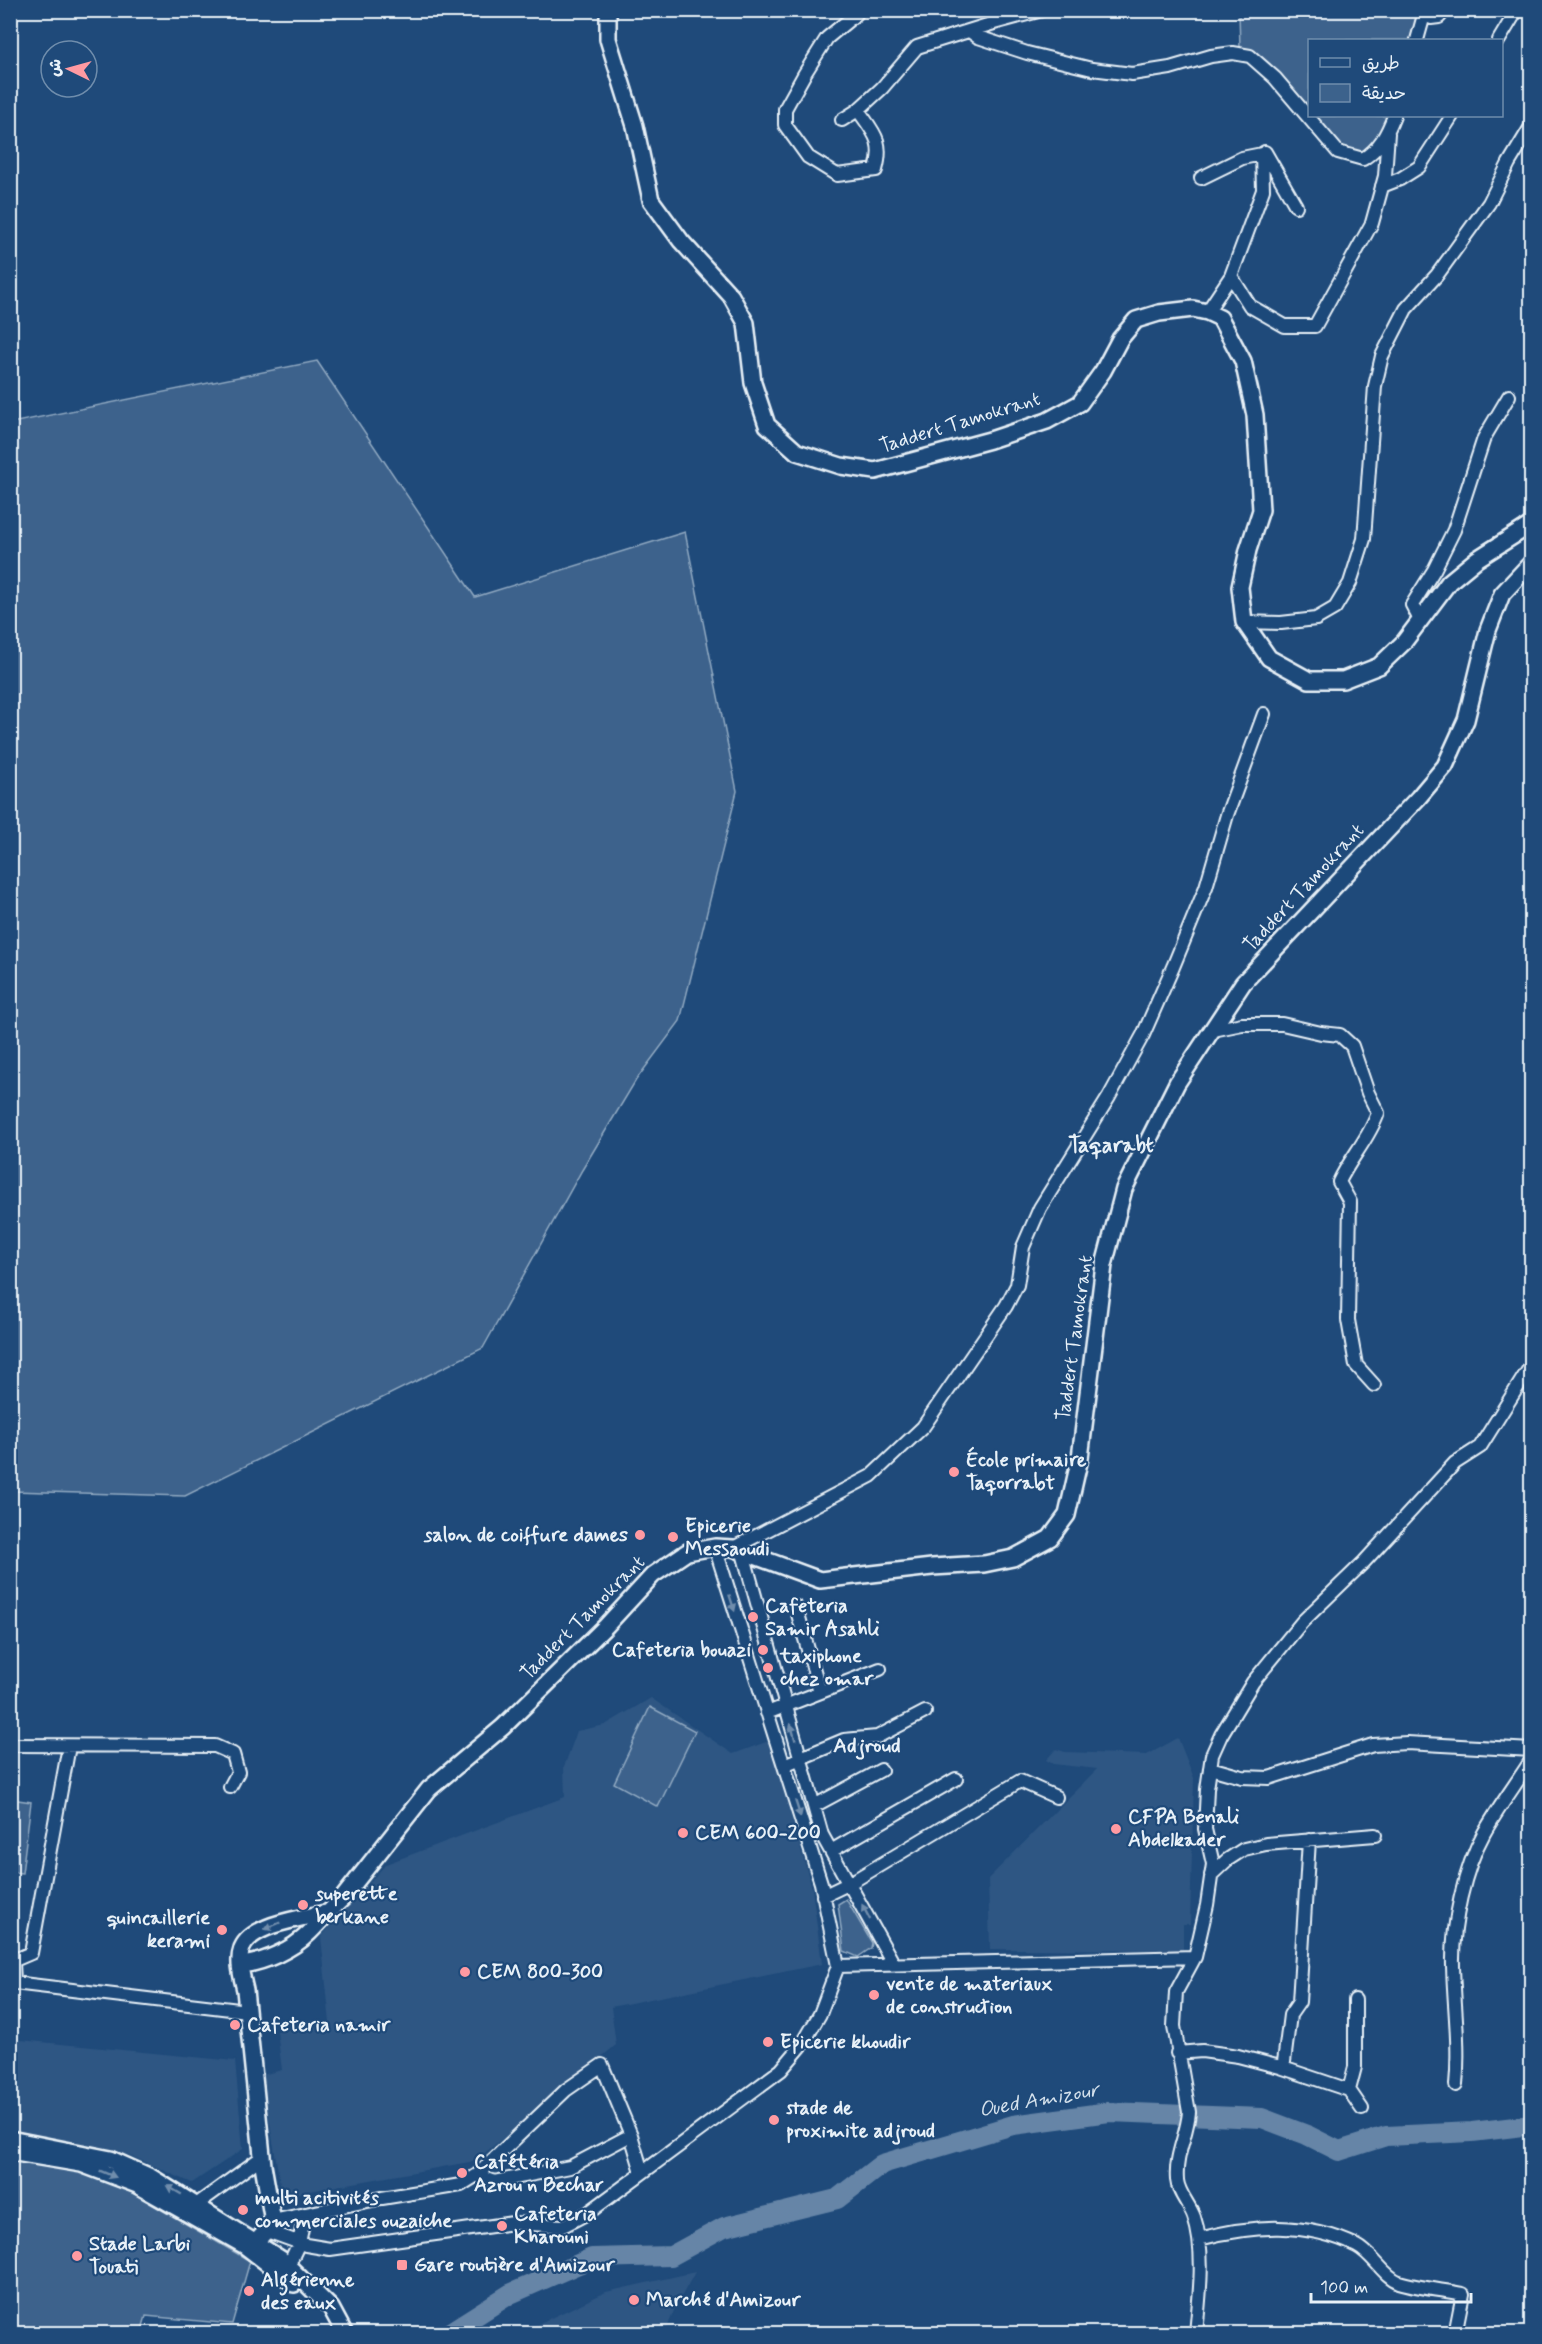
<svg xmlns="http://www.w3.org/2000/svg" width="1542" height="2344" font-family="Mynerve,'Playpen Sans Arabic',sans-serif">
  <style>
    .built { fill: #2e5683 }
    .green { fill: #3c628c; stroke: #92aac2; stroke-width: 1.5 }
    .lines { fill: none; stroke-linecap: round; stroke-linejoin: round }
    .river { stroke: #6685a7; stroke-width: 20 }
    .minor-casing { stroke: #e8f1f8; stroke-width: 16 }
    .major-casing { stroke: #e8f1f8; stroke-width: 20 }
    .minor { stroke: #1f4a7a; stroke-width: 12 }
    .major { stroke: #1f4a7a; stroke-width: 15 }
    .oneway { fill: #6f8dac }
    .poi-dot { fill: #ff9aa2; stroke: #1f4a7a; stroke-width: 2 }
    .labels { text-anchor: middle; dominant-baseline: central; stroke-width: 4.5; stroke-linejoin: round; paint-order: stroke }
    .street-label { font-size: 20px; fill: #e8f1f8; stroke: #1f4a7a }
    .poi-label { font-size: 20px; font-weight: bold; fill: #e8f1f8; stroke: #1f4a7a; text-anchor: start }
    .neighbourhood-label { font-size: 21px; font-weight: bold; fill: #e8f1f8; stroke: #1f4a7a }
    .water-label { font-size: 21px; font-style: italic; fill: #d4e1ec; stroke: #1f4a7a }
    .quarter-label { font-size: 22px; font-weight: bold; fill: #e8f1f8; stroke: #1f4a7a }
  </style>
  <rect width="100%" height="100%" fill="#1f4a7a"/>
  <filter id="ink" filterUnits="userSpaceOnUse"><feTurbulence type="fractalNoise" baseFrequency=".0167" numOctaves="2"/><feDisplacementMap in="SourceGraphic" scale="12" xChannelSelector="R" yChannelSelector="G"/><feConvolveMatrix kernelMatrix="1 2 1 2 8 2 1 2 1" color-interpolation-filters="sRGB"/></filter>
  <g filter="url(#ink)">
    <path class="built" d="M651 1698 733 1754 769 1741 812 1888 822 1964 611 2007 616 2045 475 2161 282 2196 262 2075 282 2070 277 2031 330 2023 321 1937 386 1864 565 1797 564 1767 577 1731 605 1725Z
      M1178 1738 1194 1778 1190 1924H1183V1950L990 1949 988 1879 1097 1769 1053 1764 1046 1760 1056 1749 1065 1752 1147 1755Z
      M10 2039 235 2061 243 2149 192 2183 129 2155 11 2133Z
      M695 2272 675 2308 665 2333H519L606 2292Z"/>
    <path class="green" d="M1414 10 1417 17 1411 40H1310L1309 110 1279 73 1253 50 1240 48 1239 11Z
      M1314 116H1387C1382 131 1376 143 1362 152L1341 146Z
      M317 361 475 597 685 532 737 791 680 1021 636 1080 582 1170 483 1348 185 1496 11 1491V423Z
      M650 1707 695 1731 658 1807 614 1783Z
      M11 1799 31 1802 22 1873 11 1872Z
      M846 1899 872 1943 871 1948 858 1957 844 1951 838 1904Z
      M10 2159 73 2168 117 2184 250 2261 232 2324 146 2316 141 2333H11Z"/>
    <g class="lines">
      <path class="river" d="M447 2334 510 2294 592 2258 671 2256 724 2227 837 2199 882 2164 1013 2125 1109 2112 1262 2118 1307 2135 1339 2151 1386 2136 1472 2132 1532 2125"/>
      <g class="minor-casing">
        <path id="minor" d="M854 10 856 14 827 38 805 73 785 109V125L808 157 837 175 876 170C884 141 874 133 858 110
          M1420 10 1431 18 1439 17 1445 10
          M971 32 978 37 1027 53 1092 69 1132 74 1170 68 1211 56 1233 53 1250 56 1275 78 1338 152 1363 159C1380 148 1387 134 1394 116
          M1417 40 1424 15
          M1499 40 1517 10
          M842 120 858 110 882 88 917 47 994 23 1042 10
          M1262 154 1265 152 1296 206
          M1201 178 1242 158 1262 154 1263 190 1231 276 1207 312
          M1382 186 1400 179 1419 167 1452 116
          M1231 276 1250 306 1285 326H1315L1372 223 1385 176 1388 133
          M1420 620 1412 605 1434 570 1454 530 1484 438 1509 396
          M1244 622 1281 623 1316 619 1335 608 1350 583 1364 539 1375 386 1382 356 1406 309 1437 275 1489 203 1509 163 1532 125
          M1213 1030 1242 1024H1282L1321 1033 1340 1035 1352 1046 1368 1093 1378 1113C1369 1139 1350 1158 1339 1182L1350 1202 1348 1320 1356 1365 1374 1385
          M715 1547 821 1883 838 1966
          M733 1548 871 1476 923 1427 1006 1306 1017 1285 1023 1247 1040 1208 1109 1097 1143 1035 1173 967 1206 887 1227 815 1264 714
          M743 1553 822 1835 893 1963
          M796 1607 820 1692
          M767 1713 880 1669
          M10 1745 215 1746 233 1754 238 1772 230 1787
          M784 1765 844 1740 877 1737 925 1712
          M1210 1768 1242 1777 1269 1778 1373 1745 1407 1743 1532 1750
          M814 1806 881 1770
          M831 1851 956 1779
          M1211 1875 1227 1860 1244 1849 1266 1844 1375 1835
          M823 1896 850 1883 1020 1781 1056 1797
          M10 1962 31 1953 69 1746
          M13 1962 14 1983 247 2011
          M838 1966 1195 1957
          M1177 2053 1202 2051 1238 2056 1280 2067 1349 2090 1362 2109
          M1280 2067 1284 2062 1290 2015 1299 2002 1309 1840
          M1456 2085C1460 2045 1454 2006 1453 1966 1452 1925 1464 1869 1484 1833 1498 1808 1516 1784 1532 1759
          M1349 2090 1355 2067V2000
          M477 2175 494 2182 570 2167 631 2135
          M196 2205 262 2157
          M272 2221 382 2198 461 2185 477 2175 566 2090 602 2065 631 2135 642 2172
          M267 2231 306 2245 330 2249 513 2223 563 2226 588 2213 781 2070 802 2045 820 2014 838 1966
          M1199 2239C1252 2225 1306 2221 1357 2246 1373 2254 1383 2276 1399 2282 1419 2288 1442 2290 1463 2294L1455 2334
          M288 2266 299 2243 305 2214
          M1196 2334C1199 2297 1206 2253 1194 2217 1190 2205 1178 2193 1177 2180 1175 2154 1187 2136 1189 2112L1174 2026 1176 1992 1195 1957 1207 1905 1213 1864 1205 1829 1207 1789 1212 1755 1221 1735 1253 1682 1302 1622 1364 1562 1455 1463 1480 1447 1532 1364"/>
      </g>
      <g class="major-casing">
        <path id="major" d="M608 10V39L635 126 651 200 681 241 731 296 746 323 753 383 767 425 797 452 841 466 875 471 990 440 1047 421 1080 403 1103 371 1120 339 1136 320 1159 313 1193 309 1207 312 1220 318 1243 361 1255 415 1261 510 1248 550 1240 587 1244 622 1269 658 1309 680H1343L1379 666 1404 642 1449 582 1477 559 1532 524
          M240 1965C263 1963 292 1950 309 1933 320 1922 330 1910 342 1899L429 1789 503 1727 606 1626 653 1575 687 1552 715 1547 733 1548 820 1580 932 1567 984 1564 1013 1558 1050 1538 1067 1515 1080 1458 1104 1265 1124 1189 1177 1083 1243 983 1418 798 1445 766 1466 720 1488 630 1502 594 1532 562
          M10 2139 111 2159 151 2177 281 2259 331 2308 345 2334
          M10 2152 81 2164 137 2185 245 2246 294 2284
          M249 2249 270 2227 272 2216 263 2165 245 1990C242 1977 237 1961 242 1948 252 1924 302 1918 326 1913"/>
      </g>
      <use href="#minor" class="minor"/>
      <use href="#major" class="major"/>
    </g>
    <defs><path id="oneway-solid" d="M-6-.8H1V-3.2L6.5 0L1 3.2V.8H-6Z" transform="scale(1.5)"/></defs>
    <g class="oneway">
      <use href="#oneway-solid" transform="translate(732 1603) rotate(72)"/>
      <use href="#oneway-solid" transform="translate(793 1732) rotate(-106)"/>
      <use href="#oneway-solid" transform="translate(798 1809) rotate(72)"/>
      <use href="#oneway-solid" transform="translate(866 1912) rotate(-118)"/>
      <use href="#oneway-solid" transform="translate(272 1926) rotate(157)"/>
      <use href="#oneway-solid" transform="translate(108 2174) rotate(22)"/>
      <use href="#oneway-solid" transform="translate(174 2190) rotate(-150)"/>
    </g>
  </g>
  <g class="poi-dot">
    <circle cx="954" cy="1472" r="6"/>
    <circle cx="640" cy="1535" r="6"/>
    <circle cx="673" cy="1537" r="6"/>
    <circle cx="753" cy="1617" r="6"/>
    <circle cx="763" cy="1650" r="6"/>
    <circle cx="768" cy="1668" r="6"/>
    <circle cx="1116" cy="1829" r="6"/>
    <circle cx="683" cy="1833" r="6"/>
    <circle cx="303" cy="1905" r="6"/>
    <circle cx="222" cy="1930" r="6"/>
    <circle cx="465" cy="1972" r="6"/>
    <circle cx="874" cy="1995" r="6"/>
    <circle cx="235" cy="2025" r="6"/>
    <circle cx="768" cy="2042" r="6"/>
    <circle cx="774" cy="2120" r="6"/>
    <circle cx="462" cy="2173" r="6"/>
    <circle cx="243" cy="2210" r="6"/>
    <circle cx="502" cy="2226" r="6"/>
    <circle cx="77" cy="2256" r="6"/>
    <rect x="396" y="2259" width="12" height="12" rx="3"/>
    <circle cx="249" cy="2291" r="6"/>
    <circle cx="634" cy="2300" r="6"/>
  </g>
  <g class="labels">
    <g class="street-label">
      <text transform="translate(960 423) rotate(-17)">Taddert Tamokrant</text>
      <text transform="translate(1304 888) rotate(-47)">Taddert Tamokrant</text>
      <text transform="translate(1075 1338) rotate(-82)">Taddert Tamokrant</text>
      <text transform="translate(583 1618) rotate(-45)">Taddert Tamokrant</text>
    </g>
    <g class="poi-label">
      <text x="966" y="1460">École primaire<tspan x="966" dy="23">Taqorrabt</tspan></text>
      <text x="685" y="1526">Epicerie<tspan x="685" dy="23">Messaoudi</tspan></text>
      <text x="628" y="1535" text-anchor="end">salon de coiffure dames</text>
      <text x="765" y="1606">Cafeteria<tspan x="765" dy="23">Samir Asahli</tspan></text>
      <text x="751" y="1650" text-anchor="end">Cafeteria bouazi</text>
      <text x="780" y="1656">taxiphone<tspan x="780" dy="23">chez omar</tspan></text>
      <text x="1128" y="1817">CFPA Benali<tspan x="1128" dy="23">Abdelkader</tspan></text>
      <text x="695" y="1833">CEM 600-200</text>
      <text x="315" y="1894">superette<tspan x="315" dy="23">berkane</tspan></text>
      <text x="210" y="1918" text-anchor="end">quincaillerie<tspan x="210" dy="23">kerami</tspan></text>
      <text x="477" y="1972">CEM 800-300</text>
      <text x="886" y="1984">vente de materiaux<tspan x="886" dy="23">de construction</tspan></text>
      <text x="247" y="2025">Cafeteria namir</text>
      <text x="780" y="2042">Epicerie khoudir</text>
      <text x="786" y="2108">stade de<tspan x="786" dy="23">proximite adjroud</tspan></text>
      <text x="474" y="2162">Cafétéria<tspan x="474" dy="23">Azrou n Bechar</tspan></text>
      <text x="255" y="2198">multi acitivités<tspan x="255" dy="23">commerciales ouzaiche</tspan></text>
      <text x="514" y="2214">Cafeteria<tspan x="514" dy="23">Kharouni</tspan></text>
      <text x="89" y="2244">Stade Larbi<tspan x="89" dy="23">Touati</tspan></text>
      <text x="414" y="2265">Gare routière d'Amizour</text>
      <text x="261" y="2280">Algérienne<tspan x="261" dy="23">des eaux</tspan></text>
      <text x="646" y="2300">Marché d'Amizour</text>
    </g>
    <g class="neighbourhood-label">
      <text x="867" y="1746">Adjroud</text>
    </g>
    <g class="water-label">
      <text transform="translate(1039 2100) rotate(-10)">Oued Amizour</text>
    </g>
    <g class="quarter-label">
      <text x="1111" y="1146">Taqarabt</text>
    </g>
  </g>
  <rect width="1542" height="2344" fill="none" stroke="#1f4a7a" stroke-width="36"/>
  <rect x="18" y="18" width="1506" height="2308" fill="none" stroke="#e8f1f8" stroke-width="2" filter="url(#ink)"/>
  <rect x="1308" y="39" width="195" height="78" fill="#1f4a7a" stroke="#6f8dac" stroke-width="1.5"/>
  <rect x="1320" y="58" width="30" height="9" fill="#1f4a7a" stroke="#6f8dac" stroke-width="1.5"/>
  <text x="1362" y="69" font-size="18" fill="#e8f1f8">طريق</text>
  <rect x="1320" y="84" width="30" height="18" fill="#3c628c" stroke="#6f8dac" stroke-width="1.5"/>
  <text x="1362" y="99" font-size="18" fill="#e8f1f8">حديقة</text>
  <g transform="translate(69 69) rotate(275)"><circle r="28" fill="#1f4a7a" stroke="#6f8dac" stroke-width="1.5"/>
  <path d="M0-4.5L10 22L0 15L-10 22Z" fill="#ff9aa2"/>
  <text y="-9" font-size="16" font-weight="bold" text-anchor="middle" fill="#e8f1f8">ش</text>
  </g>
  <path d="M1311 2293v9h160v-9" fill="none" stroke="#e8f1f8" stroke-width="3"/>
  <text x="1320" y="2293" font-size="18" fill="#e8f1f8" stroke="#1f4a7a" stroke-width="4.5" paint-order="stroke">100 m</text>
</svg>
